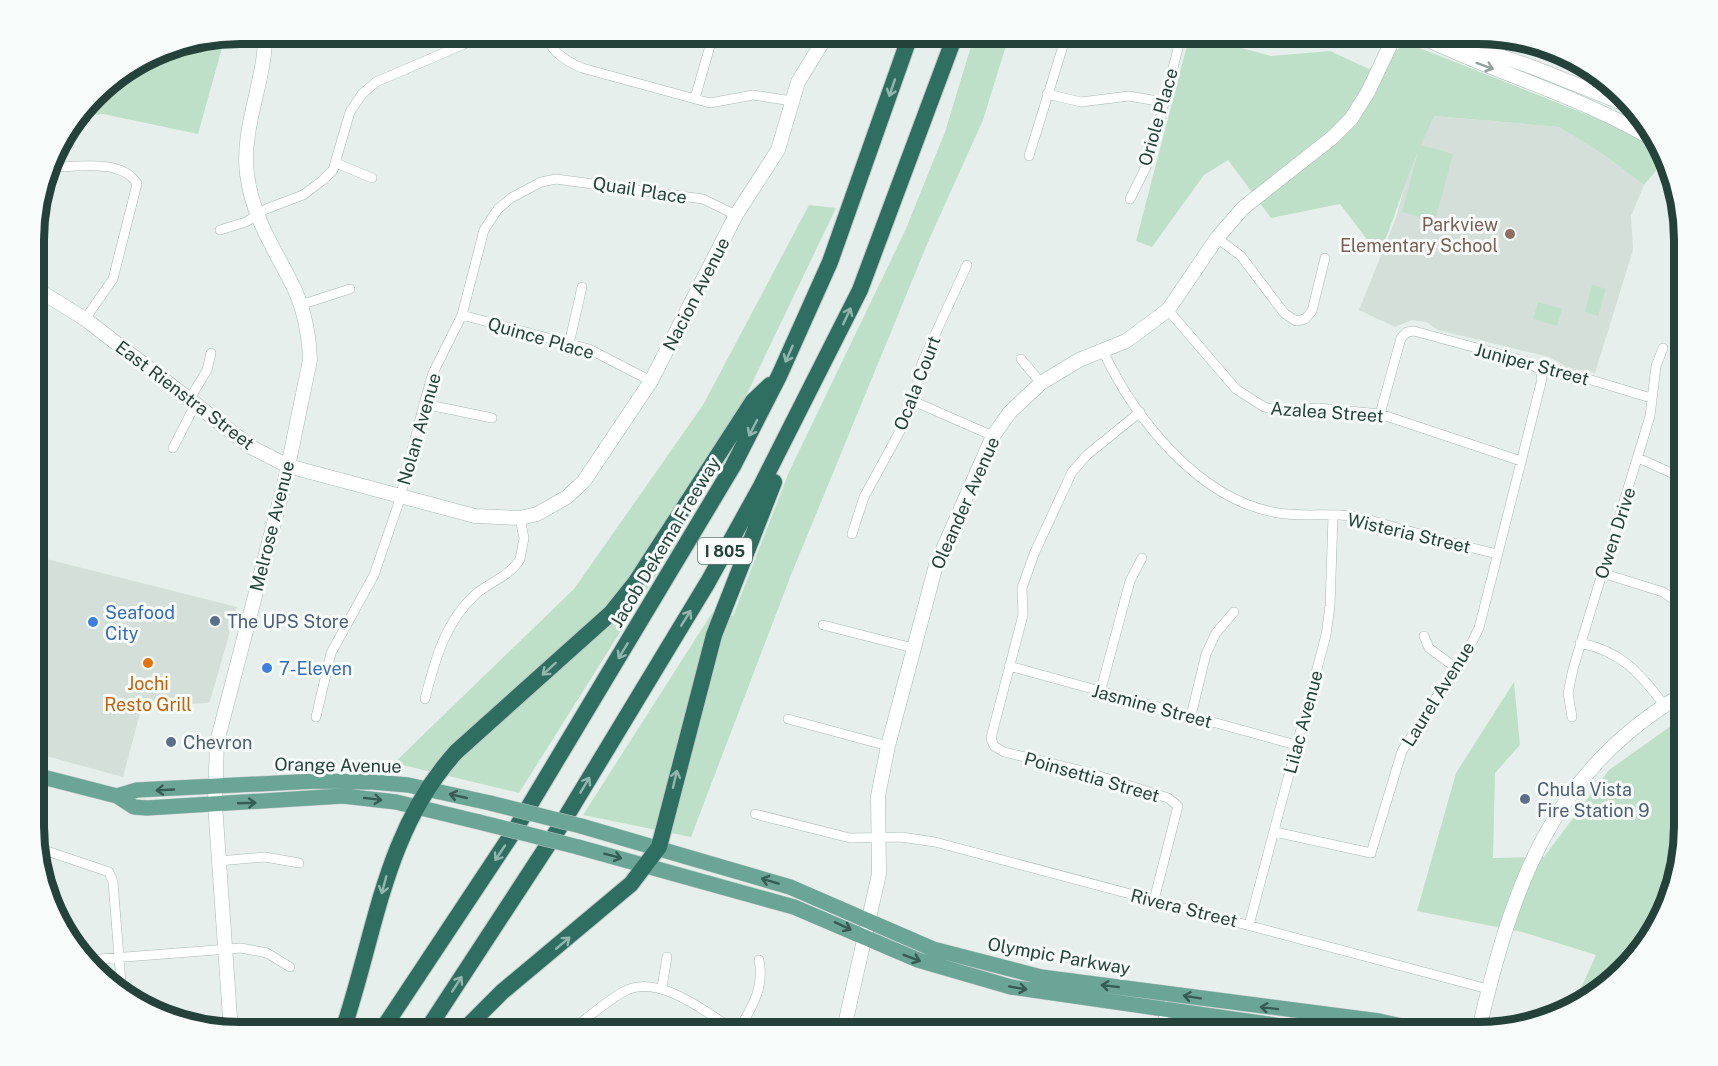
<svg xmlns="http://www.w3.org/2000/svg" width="1718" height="1066" font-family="'Public Sans',sans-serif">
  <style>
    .built { fill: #d4dfda }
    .green { fill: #bfe0c8 }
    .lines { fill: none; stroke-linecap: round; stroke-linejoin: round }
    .street-casing { stroke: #a8b8b2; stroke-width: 10 }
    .secondary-casing { stroke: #a4bbb3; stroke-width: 15 }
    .primary-casing { stroke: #c2cac8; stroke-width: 16 }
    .highway-casing { stroke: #c2cac8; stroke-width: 18 }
    .street { stroke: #fff; stroke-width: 9 }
    .secondary { stroke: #fff; stroke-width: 14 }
    .primary { stroke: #6aa596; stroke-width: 15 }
    .highway { stroke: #2f6f62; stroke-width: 16 }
    .primary-bridge-casing { stroke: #c2cac8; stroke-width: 16; stroke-linecap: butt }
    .primary-bridge { stroke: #6aa596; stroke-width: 15 }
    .oneway { stroke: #92a09c }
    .oneway2 { stroke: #93b5ae }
    .oneway3 { stroke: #365b51 }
    .education-dot { fill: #8d6e63; stroke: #f7fbf9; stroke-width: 2 }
    .service-dot { fill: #5c6f8a; stroke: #f7fbf9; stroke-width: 2 }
    .shop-dot { fill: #3f7fe0; stroke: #f7fbf9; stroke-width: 2 }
    .food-dot { fill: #e8710a; stroke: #f7fbf9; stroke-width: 2 }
    .labels { text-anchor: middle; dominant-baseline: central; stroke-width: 6; stroke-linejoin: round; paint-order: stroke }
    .shield { fill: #f7fbf9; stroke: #637a73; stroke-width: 1.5 }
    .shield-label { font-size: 16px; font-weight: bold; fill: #24423a }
    .street-label { font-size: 18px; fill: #24423a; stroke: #f7fbf9 }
    .education-label { font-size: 18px; fill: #785e54; stroke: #f7fbf9; text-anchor: end }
    .shop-label { font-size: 18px; fill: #366cbe; stroke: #f7fbf9; text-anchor: start }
    .service-label { font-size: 18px; fill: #4e5e75; stroke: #f7fbf9; text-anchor: start }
    .food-label { font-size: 18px; fill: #c56008; stroke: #f7fbf9 }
    .rim { fill: none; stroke: #24423a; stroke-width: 8 }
  </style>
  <rect width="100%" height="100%" fill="#e6efeb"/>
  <path class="built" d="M1433 116 1559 127 1604 155 1644 185 1631 216 1633 250 1595 373 1567 367 1549 357 1438 330 1426 322 1412 320 1395 327 1359 310 1396 218 1408 173Z
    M46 559 237 607 210 701 208 703 142 706 123 777 35 753V603Z"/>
  <path class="green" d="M239 33H248L224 41 198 134 103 114 78 117 103 84 161 49Z
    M975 33H1010L983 120 928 242 791 575 691 837 583 815 712 613 733 616 789 472 905 231 945 132Z
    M1190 34 1271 56 1330 51 1369 69 1407 43 1613 125 1662 152 1665 160 1644 185 1604 155 1559 127 1434 116 1421 145 1453 154 1435 221 1402 212 1418 152C1403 186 1394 221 1379 255L1340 204 1271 218 1228 160 1204 175 1152 247 1136 241Z
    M1510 38C1542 43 1579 52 1602 77Z
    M809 205 836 208 673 548 519 793 394 763 574 589 703 405Z
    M1592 285 1606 289 1598 316 1585 312Z
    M1538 302 1562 309 1557 326 1533 319Z
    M1514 682 1520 745 1495 773 1493 858 1544 857 1609 770 1685 716V840L1650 941 1582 1006 1572 1008 1596 955 1522 932 1417 911 1456 773Z"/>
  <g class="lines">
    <g class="street-casing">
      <path id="street" d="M545 33C550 51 565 61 582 68L710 103 753 95 792 101
        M1047 94 1081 102 1129 96 1163 102
        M695 98 710 46 717 33
        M1029 156 1067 33
        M336 163 372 178
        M48 168C73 167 123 158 137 184L113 279 85 319
        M1130 199 1149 161 1182 33
        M220 230 246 222 266 209 303 195 323 180 333 170 350 112 362 94 376 82 490 33
        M1217 238 1241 256 1284 313 1296 321 1305 319 1312 311 1325 258
        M1676 260 1685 265
        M300 305 350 289
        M1168 310 1236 389 1264 407 1280 411 1318 408 1380 414 1521 461
        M462 315 589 349 651 381
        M569 344 582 287
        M1103 351C1135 419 1199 500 1278 513 1302 517 1328 513 1351 516 1371 519 1390 527 1409 531 1438 539 1468 547 1497 554
        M1021 359 1041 383
        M189 400 207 370 211 353
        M913 401 993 436
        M424 404 492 418
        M1140 412 1087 455 1072 472 1034 554 1022 588 1023 615 991 738 994 746 1004 752 1087 772 1168 798 1178 806 1154 900
        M1380 414 1401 338 1407 332 1414 331 1528 362 1540 370 1555 369 1651 398
        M173 448 195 405
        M1638 458 1685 479
        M852 534 864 497 905 422 913 401 922 363 967 265
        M1602 573 1663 592 1679 603
        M823 625 913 648
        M1424 636 1429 648 1456 668
        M1580 643C1621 651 1640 673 1664 705
        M1009 666 1296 745
        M1100 693 1130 581 1142 558
        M425 699C435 660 445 621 477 593 491 582 511 575 520 559L524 538 520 518
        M1191 716 1206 654 1216 633 1234 612
        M316 717 331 653 374 575 398 505 424 404 433 373 462 315 484 230 498 209 511 198 541 182 556 179 703 199 736 215
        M1572 717 1568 693 1573 669 1650 416 1656 366 1663 348
        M788 719 888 746
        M755 814 850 838 901 837 935 842 1488 989
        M1275 832 1371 853 1402 751 1471 644 1479 628 1542 379 1540 370
        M35 847 109 872 113 882 122 995
        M218 861 265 857 299 863
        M1249 925 1326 635 1330 606 1333 516
        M87 960 241 948 267 953 290 967
        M662 987 667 957
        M568 1033C586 1019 604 1003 623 992 658 971 709 1015 739 1033
        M737 1033C751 1008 765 989 759 960
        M1160 1033 1166 1006"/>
    </g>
    <g class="secondary-casing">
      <path id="secondary" d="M1413 33C1494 73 1582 96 1659 143
        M1443 33 1465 44 1532 67 1630 106
        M35 288 85 319 251 447 288 466 475 516 520 518 537 514 567 497 584 481 651 381 736 215 778 150 798 82 828 33
        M231 1032 215 804 217 742 285 481 310 360C309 333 303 304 290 280 272 245 252 215 247 174 241 126 266 81 265 33
        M843 1033 879 874 878 796 888 746 936 565 993 436 1010 412 1041 383 1079 360 1126 341 1168 310 1217 238 1243 208 1333 137 1351 119 1368 92 1396 33
        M1478 1033C1512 889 1549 772 1685 693"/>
    </g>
    <g class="primary-casing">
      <path id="primary" d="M35 775 117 796 134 807 147 808 343 796 396 802 479 822
        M117 796 137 790 317 781 372 782 408 785 490 803
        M581 826 790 887 933 949 1041 977 1379 1021 1433 1033
        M578 847 794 907 918 960 1011 987 1330 1033"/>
    </g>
    <g class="highway-casing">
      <path id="highway" d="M342 1033C376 934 383 833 456 752L611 613 635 583 753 401 770 385
        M380 1033 516 828 733 466 779 376 830 262 911 33
        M425 1033 561 825 708 582 761 486 860 290 956 33
        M461 1033 502 992 631 884 659 847 714 635 774 482"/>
    </g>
    <use href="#street" class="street"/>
    <use href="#secondary" class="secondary"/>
    <use href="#primary" class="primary"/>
    <use href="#highway" class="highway"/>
    <g class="primary-bridge-casing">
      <path id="primary-bridge" d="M490 803 581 826
        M479 822 578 847"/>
    </g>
    <use href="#primary-bridge" class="primary-bridge"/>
  </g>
  <defs><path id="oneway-shaft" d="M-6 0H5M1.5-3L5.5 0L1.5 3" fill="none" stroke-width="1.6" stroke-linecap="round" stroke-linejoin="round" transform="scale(1.5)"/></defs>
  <use class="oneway" href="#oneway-shaft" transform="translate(1485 66) rotate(20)"/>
  <g class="oneway2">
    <use href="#oneway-shaft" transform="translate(892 88) rotate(109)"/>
    <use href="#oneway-shaft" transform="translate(847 316) rotate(-65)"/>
    <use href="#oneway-shaft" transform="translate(789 354) rotate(114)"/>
    <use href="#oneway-shaft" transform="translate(753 428) rotate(117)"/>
    <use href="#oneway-shaft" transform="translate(686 618) rotate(-58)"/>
    <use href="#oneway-shaft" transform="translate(623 651) rotate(121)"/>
    <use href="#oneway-shaft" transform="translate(549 669) rotate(138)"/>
    <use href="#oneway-shaft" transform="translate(675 779) rotate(-77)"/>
    <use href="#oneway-shaft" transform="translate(585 785) rotate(-59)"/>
    <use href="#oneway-shaft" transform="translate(500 853) rotate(124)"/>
    <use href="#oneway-shaft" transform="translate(384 885) rotate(105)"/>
    <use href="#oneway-shaft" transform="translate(563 943) rotate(-40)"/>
    <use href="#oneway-shaft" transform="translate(457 984) rotate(-57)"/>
  </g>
  <g class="oneway3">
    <use href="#oneway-shaft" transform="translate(165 790) rotate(177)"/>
    <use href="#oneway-shaft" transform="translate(458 796) rotate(-167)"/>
    <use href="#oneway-shaft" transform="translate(373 799) rotate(7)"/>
    <use href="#oneway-shaft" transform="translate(247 803) rotate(-2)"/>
    <use href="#oneway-shaft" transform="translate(613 856) rotate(15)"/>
    <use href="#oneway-shaft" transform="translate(770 881) rotate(-163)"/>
    <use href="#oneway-shaft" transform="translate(843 926) rotate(25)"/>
    <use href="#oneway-shaft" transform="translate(912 958) rotate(21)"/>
    <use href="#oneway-shaft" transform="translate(1110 986) rotate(-173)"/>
    <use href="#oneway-shaft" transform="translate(1018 988) rotate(10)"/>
    <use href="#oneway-shaft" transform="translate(1192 997) rotate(-171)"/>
    <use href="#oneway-shaft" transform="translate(1269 1008) rotate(-173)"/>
  </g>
  <circle class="education-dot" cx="1510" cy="234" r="6"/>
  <g class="service-dot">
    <circle cx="215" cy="621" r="6"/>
    <circle cx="171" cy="742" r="6"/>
    <circle cx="1525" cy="799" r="6"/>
  </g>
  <g class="shop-dot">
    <circle cx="93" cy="622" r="6"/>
    <circle cx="267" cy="668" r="6"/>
  </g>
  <circle class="food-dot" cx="148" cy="663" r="6"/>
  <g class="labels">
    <rect class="shield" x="698" y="538" width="54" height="26" rx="4.5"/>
    <g class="shield-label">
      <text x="725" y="551">I 805</text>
    </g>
    <g class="street-label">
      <text transform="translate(1158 117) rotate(-74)">Oriole Place</text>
      <text transform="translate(640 190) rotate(9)">Quail Place</text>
      <text transform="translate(696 294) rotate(-63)">Nacion Avenue</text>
      <text transform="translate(541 338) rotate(16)">Quince Place</text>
      <text transform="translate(1532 364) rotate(15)">Juniper Street</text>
      <text transform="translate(917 383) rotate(-69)">Ocala Court</text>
      <text transform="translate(185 395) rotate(37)">East Rienstra Street</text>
      <text transform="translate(1327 412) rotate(4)">Azalea Street</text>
      <text transform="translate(419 429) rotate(-74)">Nolan Avenue</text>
      <text transform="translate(965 503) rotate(-66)">Oleander Avenue</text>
      <text transform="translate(272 526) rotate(-76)">Melrose Avenue</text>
      <text transform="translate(1409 533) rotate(13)">Wisteria Street</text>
      <text transform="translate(1615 533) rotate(-72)">Owen Drive</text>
      <text transform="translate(665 542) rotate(-59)">Jacob Dekema Freeway</text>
      <text transform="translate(1438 694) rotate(-58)">Laurel Avenue</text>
      <text transform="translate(1152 706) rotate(15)">Jasmine Street</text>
      <text transform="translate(1303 722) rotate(-75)">Lilac Avenue</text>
      <text transform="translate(338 765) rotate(1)">Orange Avenue</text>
      <text transform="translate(1092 777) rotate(16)">Poinsettia Street</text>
      <text transform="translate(1184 908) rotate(14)">Rivera Street</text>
      <text transform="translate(1059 956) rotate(10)">Olympic Parkway</text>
    </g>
    <g class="education-label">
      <text x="1498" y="224">Parkview<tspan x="1498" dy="21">Elementary School</tspan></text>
    </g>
    <g class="shop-label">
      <text x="105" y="612">Seafood<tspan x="105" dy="21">City</tspan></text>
      <text x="279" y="668">7-Eleven</text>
    </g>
    <g class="service-label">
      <text x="227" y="621">The UPS Store</text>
      <text x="183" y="742">Chevron</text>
      <text x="1537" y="789">Chula Vista<tspan x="1537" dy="21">Fire Station 9</tspan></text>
    </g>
    <g class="food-label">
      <text x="148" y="683">Jochi<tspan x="148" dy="21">Resto Grill</tspan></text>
    </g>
  </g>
  <path d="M0 0H1718V1066H0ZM240 44H1478A196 196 0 0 1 1674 240V826A196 196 0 0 1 1478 1022H240A196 196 0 0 1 44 826V240A196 196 0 0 1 240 44Z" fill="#f7fbf9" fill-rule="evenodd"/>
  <path class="rim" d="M240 44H1478A196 196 0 0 1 1674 240V826A196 196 0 0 1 1478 1022H240A196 196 0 0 1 44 826V240A196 196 0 0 1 240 44Z"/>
</svg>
